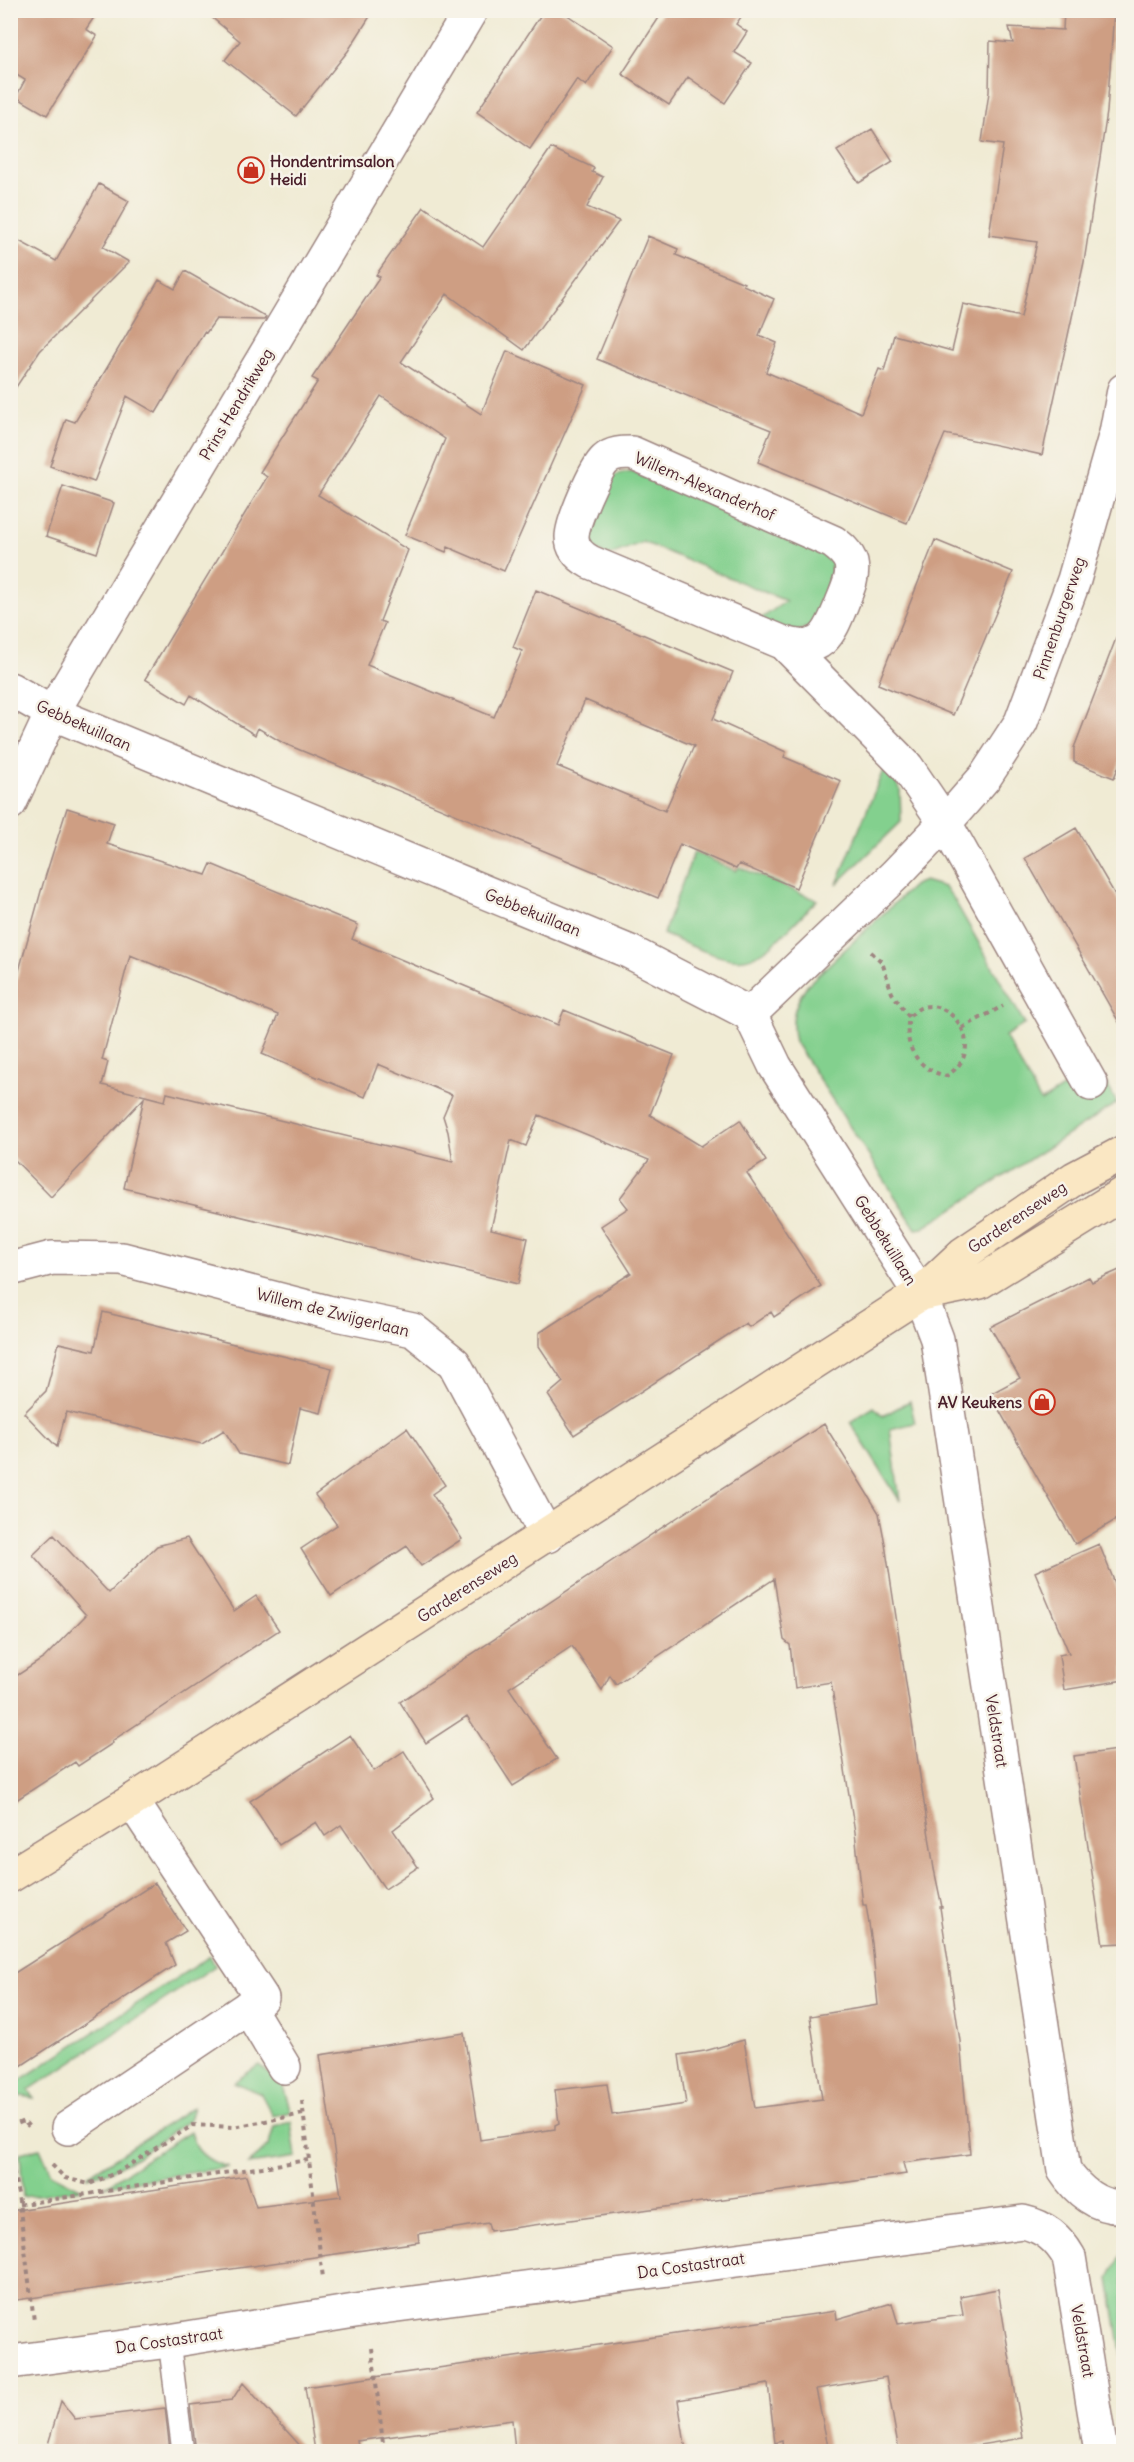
<svg xmlns="http://www.w3.org/2000/svg" width="1134" height="2462" font-family="Delius,sans-serif">
  <style>
    .green { fill: #83d08e; stroke: #66785c; stroke-width: 1.5 }
    .building { fill: #ce9e83; fill-rule: evenodd }
    .lines { fill: none; stroke-linecap: round; stroke-linejoin: round }
    .service-casing { stroke: #9d8580; stroke-width: 24 }
    .minor-casing { stroke: #9d8580; stroke-width: 36 }
    .secondary-casing { stroke: #9d8580; stroke-width: 36 }
    .path { stroke: #9d8580; stroke-width: 4; stroke-dasharray: 4.5 4.5; stroke-linecap: butt }
    .service { stroke: #fff; stroke-width: 21 }
    .minor { stroke: #fff; stroke-width: 33 }
    .secondary { stroke: #fae7c3; stroke-width: 33 }
    .labels { text-anchor: middle; dominant-baseline: central; stroke-width: 5; stroke-linejoin: round; paint-order: stroke }
    .poi-label { font-size: 16px; font-weight: bold; fill: #4a1f2b; stroke: #f7f3e8; text-anchor: start }
    .street-label { font-size: 16px; fill: #4a1f2b; stroke: #f7f3e8 }
  </style>
  <rect width="100%" height="100%" fill="#f7f3e8"/>
  <filter id="ink" filterUnits="userSpaceOnUse"><feTurbulence type="fractalNoise" baseFrequency=".0167" numOctaves="2"/><feDisplacementMap in="SourceGraphic" scale="12" xChannelSelector="R" yChannelSelector="G"/><feConvolveMatrix kernelMatrix="1 2 1 2 8 2 1 2 1" color-interpolation-filters="sRGB"/></filter>
  <filter id="wash" filterUnits="userSpaceOnUse"><feTurbulence type="fractalNoise" baseFrequency=".008" numOctaves="4" result="noise"/><feDisplacementMap in="SourceGraphic" scale="24" xChannelSelector="R" yChannelSelector="G"/><feGaussianBlur stdDeviation="1.35" result="paint"/><feColorMatrix in="noise" values="0 0 0 0 0 0 0 0 0 0 0 0 0 0 0 0 0 1.4 0 .05"/><feComposite in="paint" operator="in"/></filter>
  <g filter="url(#wash)">
    <rect width="100%" height="100%" fill="#f0ebd4"/>
    <path class="green" d="M632 472 823 553 834 565 836 574 814 625 793 633 759 620 786 601 643 542 608 556C600 552 593 550 590 541 584 528 603 485 614 477 620 473 625 473 632 472Z
      M888 769 900 789 901 822 837 884 882 773Z
      M694 852 736 871 739 867 817 900C748 970 755 974 663 934Z
      M924 881 944 887 952 896 1025 1024 1005 1036 1041 1102 1069 1084 1079 1102 1107 1084 1117 1103 923 1228 916 1229 795 1042C790 1019 794 1005 807 985L914 885Z
      M910 1401 915 1423 890 1429 900 1501 850 1422 874 1407 883 1416Z
      M210 1956 215 1966 29 2090 34 2098 21 2096 11 2100V2086Z
      M259 2065 283 2086 291 2112 273 2116 261 2094 234 2082Z
      M193 2107 189 2120 137 2157 107 2172 86 2177Z
      M291 2122 296 2157 249 2164 269 2145 274 2126Z
      M190 2131C194 2152 208 2162 228 2167L105 2186Z
      M40 2148 51 2173 82 2189 23 2197 20 2153Z
      M1123 2250V2364L1109 2278Z"/>
    <g id="blocks">
      <path class="building" d="M10 10H99L86 29 97 36 47 115 16 97 25 80 10 71Z
        M203 10H374L348 51 296 116 225 60 240 41Z
        M544 10H560L613 46 586 86 577 79 530 149 477 112Z
        M664 10H746L736 24 747 32 734 52 752 63 725 103 688 77 669 105 622 74Z
        M1064 10H1114L1107 112 1084 262 1042 455 945 434 907 523 758 462 771 430 597 359 648 236 678 249 676 255 744 283 743 285 774 299 759 335 777 343 766 372 861 413 879 369 884 371 894 335 952 351 963 304 1021 317 1037 242 989 235 1003 145 982 142 989 92 990 41 1013 43 1009 27 1063 30Z
        M872 129 893 162 859 183 837 151Z
        M551 148 594 168 592 172 603 177 587 207 619 221 524 350 447 294 401 362 481 414 507 351 586 385 504 571 448 547 446 552 405 535 445 439 381 396 318 495 408 550 380 621 385 623 367 665 494 717 522 651 513 647 536 590 733 672 713 719 786 752 784 757 841 781 796 888 739 864 736 869 680 844 658 898 283 743 258 728 255 735 191 695 186 704 145 679 267 477 260 472 318 381 312 378 380 277 376 275 424 207 483 247ZM585 700 694 746 665 811 557 766Z
        M99 184 129 201 103 247 129 262 40 351 10 396V236L56 261Z
        M185 271 266 317 264 320 216 319 206 333 204 332 156 413 127 396 94 482 50 466 66 419 75 422 159 280 175 289Z
        M63 486 114 503 97 553 46 536Z
        M935 540 1013 572 953 715 878 684Z
        M1120 628H1124V753L1114 778 1074 762V748Z
        M67 808 114 823 107 844 206 875 211 864 358 925 352 939 558 1025 564 1010 674 1055 650 1115 701 1146 740 1120 766 1161 747 1173 821 1286 774 1317 771 1312 749 1327 746 1323 574 1435 548 1395 563 1382 539 1346V1333L631 1273 601 1226 628 1208 620 1198 649 1160 539 1115 526 1146 511 1140 491 1229 528 1238 518 1284 124 1188 144 1098 51 1197 10 1155V1003L43 884ZM130 955 278 1015 262 1054 365 1097 378 1064 452 1095 443 1116 448 1132 453 1162 167 1093 165 1101 102 1085 108 1062 102 1060Z
        M1076 828 1124 910V1031L1025 858Z
        M1124 1268V1515L1075 1544 990 1394 1020 1378 990 1327 1089 1277 1092 1282Z
        M103 1312 332 1368 321 1413 300 1408 288 1465 239 1454 224 1430 202 1444 66 1412 57 1447 24 1413 46 1391 59 1343 94 1351Z
        M824 1424 879 1513 885 1544 934 1869 942 1907H940L960 2041 970 2154 903 2163 906 2174 490 2231 488 2223 418 2234 419 2242 10 2301V2211L246 2176 256 2207 341 2196 320 2055 464 2033 480 2140 555 2129V2125L559 2123 555 2090 607 2084 612 2115 686 2104 679 2055 705 2051 744 2040 755 2108 822 2099 810 2016 878 2005 872 1943 866 1905H863L855 1832 831 1682 795 1688 790 1645 784 1640 774 1579 616 1684 610 1675 602 1690 572 1646 509 1688 557 1759 513 1786 467 1716 426 1743 400 1702 678 1517Z
        M407 1428 445 1485 432 1494 462 1539 421 1566 407 1546 331 1596 301 1549 337 1525 315 1495Z
        M54 1535 109 1593 157 1546 187 1538 234 1611 256 1596 279 1630 112 1741 113 1743 78 1766 75 1762 10 1804V1680L44 1658 86 1615 33 1555Z
        M1099 1544 1117 1588 1124 1625V1680L1064 1690 1059 1655 1069 1653 1035 1572Z
        M350 1735 374 1771 404 1751 434 1798 393 1830 418 1867 385 1889 341 1825 325 1836 316 1822 279 1845 250 1801Z
        M1124 1749V1943L1103 1944 1074 1756Z
        M155 1883 186 1931 166 1943 175 1965 10 2073V1976Z
        M998 2289 1023 2438 942 2451H899L886 2377 816 2389 829 2451H783L782 2441 775 2443 768 2384 678 2400 686 2451H515L512 2420 357 2441 359 2451H315L305 2387 836 2311 837 2319 892 2303 898 2324 963 2315 960 2296Z
        M243 2383 305 2451H196L190 2405 232 2400Z
        M61 2401 75 2419 165 2408 170 2451H46Z"/>
    </g>
  </g>
  <g filter="url(#ink)">
    <use href="#blocks" fill-opacity="0" stroke="#9d8580" stroke-width="1.5"/>
    <g class="lines">
      <g class="service-casing">
        <path id="service" d="M169 2341 183 2452"/>
      </g>
      <g class="minor-casing">
        <path id="minor" d="M784 643C822 655 830 633 842 603 847 590 854 577 851 563 848 553 840 547 833 542L632 453C622 453 612 453 605 460 595 469 572 523 572 537 572 549 581 557 590 562L784 643 907 767 945 823 1091 1084
          M10 689 52 713 630 952 750 1014 775 1066 920 1294 937 1339 1064 2170C1077 2190 1098 2209 1124 2206
          M10 803 52 713 471 10
          M750 1014 895 875 945 823 985 777 1021 722 1074 580 1116 433 1124 390
          M10 1269 52 1258 122 1259 327 1312 413 1330 454 1363 547 1536
          M248 2007 284 2067
          M68 2128 262 1998 132 1801
          M10 2362 169 2341 367 2309 1023 2222C1045 2227 1058 2238 1069 2257L1101 2452"/>
      </g>
      <g class="secondary-casing">
        <path id="secondary" d="M920 1294 980 1282 1124 1193
          M10 1876 132 1801 920 1294 963 1254 1075 1178 1124 1152"/>
      </g>
      <path class="path" d="M871 952 882 962 892 993 909 1017C903 1046 917 1069 946 1076 991 1049 950 995 920 1008 916 1010 912 1014 909 1017
        M962 1028 1003 1006
        M302 2101 323 2278
        M10 2127 24 2121 30 2128
        M10 2154 18 2194 34 2321
        M52 2165 65 2178 89 2184 118 2172 193 2125 233 2127 303 2114
        M10 2206 308 2160
        M372 2348 384 2452"/>
      <use href="#service" class="service"/>
      <use href="#minor" class="minor"/>
      <use href="#secondary" class="secondary"/>
    </g>
  </g>
  <defs>
    <g id="shop-ring" transform="scale(1.35)"><circle r="9.5" fill="#f7f3e8" stroke="#c8321e" stroke-width="1.5"/><path d="M-5-2.5h2.3a2.7 3.5 0 0 1 5.4 0H5L5.5 6h-11ZM-1.5-2.5h3a1.5 2.3 0 0 0-3 0Z" fill="#c8321e"/></g>
  </defs>
  <g fill-rule="evenodd">
    <use href="#shop-ring" x="251" y="170"/>
    <use href="#shop-ring" x="1042" y="1402"/>
  </g>
  <g class="labels">
    <g class="poi-label">
      <text x="270" y="161">Hondentrimsalon<tspan x="270" dy="18">Heidi</tspan></text>
      <text x="1022" y="1402" text-anchor="end">AV Keukens</text>
    </g>
    <g class="street-label">
      <text transform="translate(236 404) rotate(-59)">Prins Hendrikweg</text>
      <text transform="translate(705 486) rotate(23)">Willem-Alexanderhof</text>
      <text transform="translate(1059 618) rotate(-71)">Pinnenburgerweg</text>
      <text transform="translate(84 725) rotate(24)">Gebbekuillaan</text>
      <text transform="translate(533 912) rotate(22)">Gebbekuillaan</text>
      <text transform="translate(1017 1217) rotate(-34)">Garderenseweg</text>
      <text transform="translate(886 1240) rotate(58)">Gebbekuillaan</text>
      <text transform="translate(333 1312) rotate(14)">Willem de Zwijgerlaan</text>
      <text transform="translate(467 1587) rotate(-33)">Garderenseweg</text>
      <text transform="translate(997 1731) rotate(81)">Veldstraat</text>
      <text transform="translate(691 2265) rotate(-8)">Da Costastraat</text>
      <text transform="translate(169 2340) rotate(-8)">Da Costastraat</text>
      <text transform="translate(1083 2341) rotate(80)">Veldstraat</text>
    </g>
  </g>
  <rect width="1134" height="2462" fill="none" stroke="#f7f3e8" stroke-width="36"/>
</svg>
